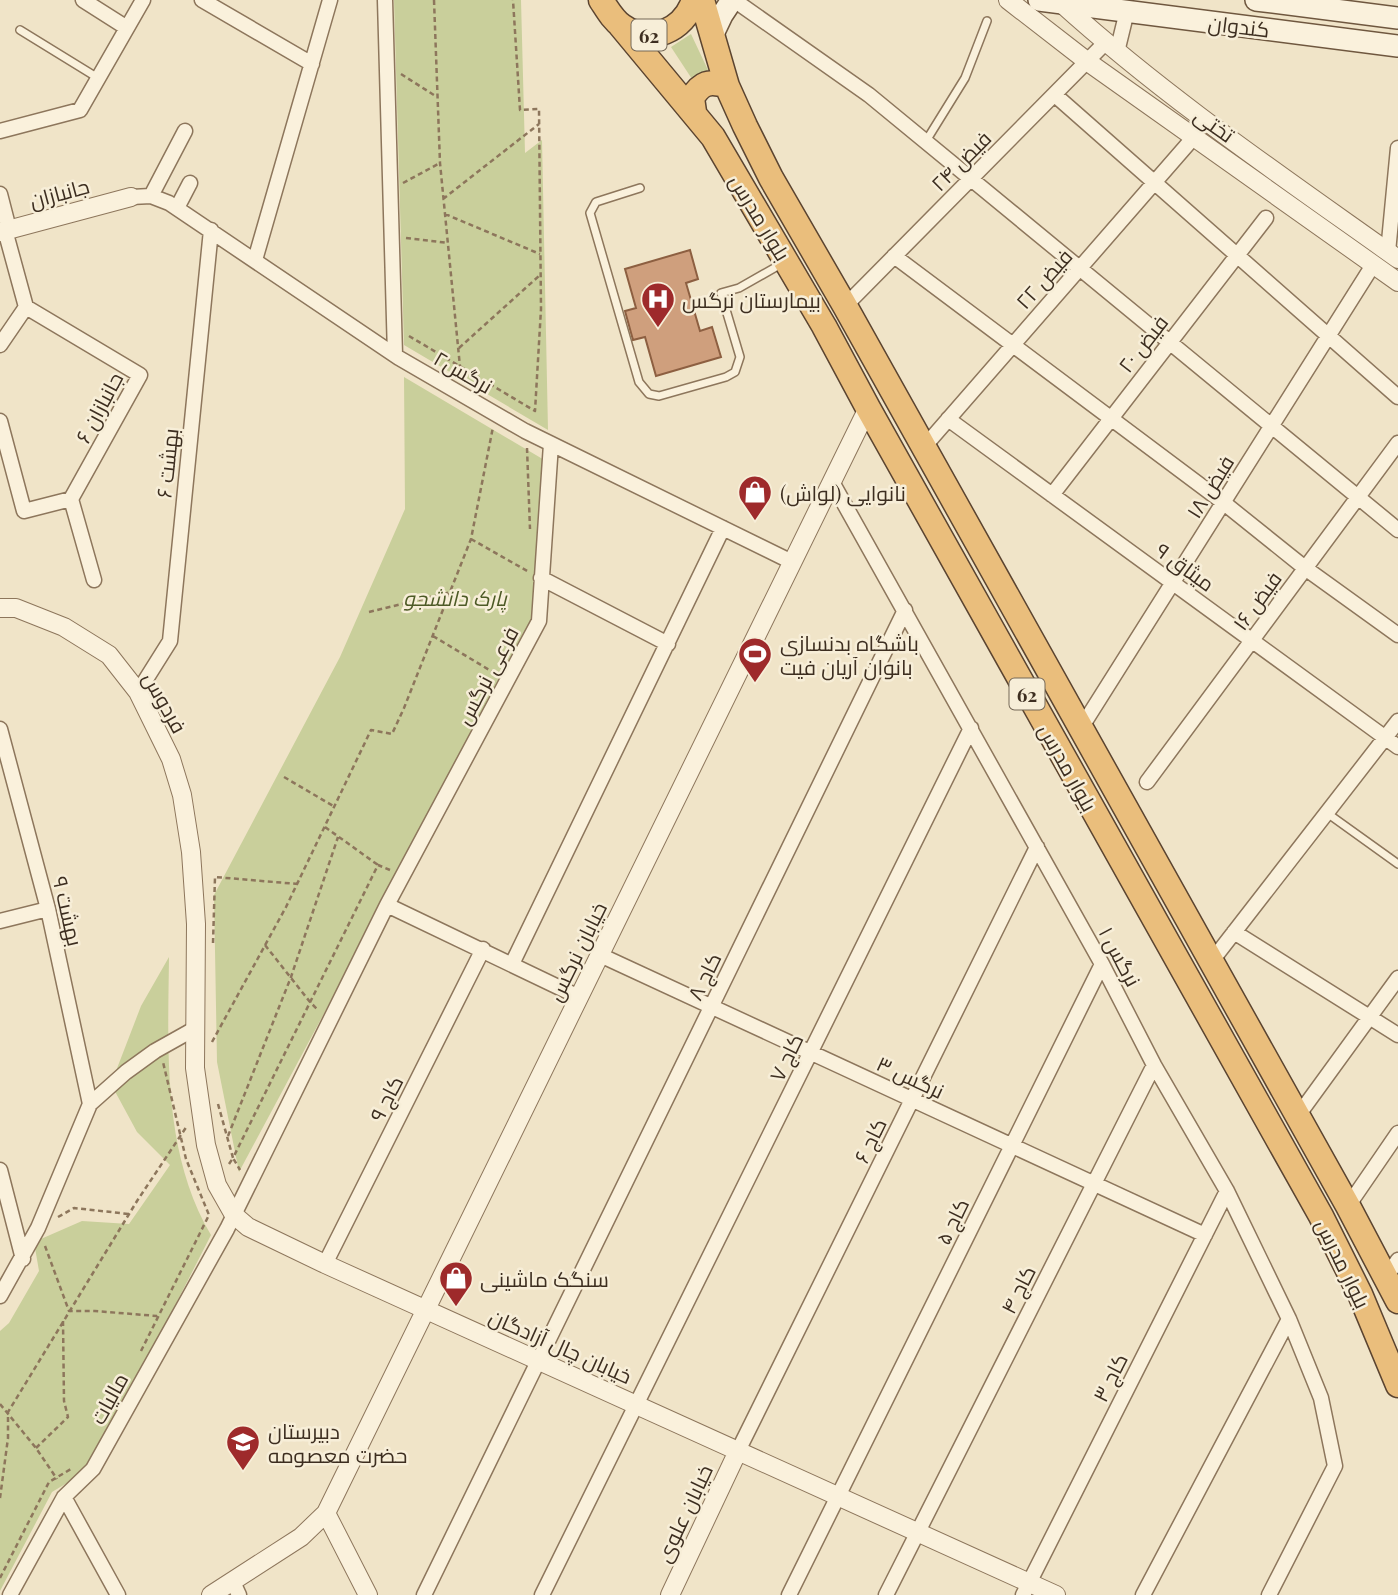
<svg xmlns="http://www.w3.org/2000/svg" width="1398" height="1595" font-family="'Playfair Display',Cairo,serif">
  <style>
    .green { fill: #c9cf9b }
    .building { fill: #cf9f7d; stroke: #8d5f41; stroke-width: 2 }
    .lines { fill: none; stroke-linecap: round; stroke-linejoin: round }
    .service-casing { stroke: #8d765c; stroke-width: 10 }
    .minor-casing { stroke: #8d765c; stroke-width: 17 }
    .tertiary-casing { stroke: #8d765c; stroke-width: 20 }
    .secondary-casing { stroke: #6f573f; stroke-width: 24 }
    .trunk-casing { stroke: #5b4430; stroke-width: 27 }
    .path { stroke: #8d765c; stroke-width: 2.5; stroke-dasharray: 5 3.5; stroke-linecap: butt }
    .service { stroke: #faf1dc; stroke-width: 7 }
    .minor { stroke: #faf1dc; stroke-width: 14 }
    .tertiary { stroke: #faf1dc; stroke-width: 18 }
    .secondary { stroke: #faf1dc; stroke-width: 21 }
    .trunk { stroke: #eabe7c; stroke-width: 24 }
    .labels { text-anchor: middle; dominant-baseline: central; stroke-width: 5; stroke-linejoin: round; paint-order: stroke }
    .shield { fill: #f7eed8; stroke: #756857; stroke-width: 2 }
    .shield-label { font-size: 19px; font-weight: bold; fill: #3d2e20 }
    .street-label { font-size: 21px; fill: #3d2e20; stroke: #f7eed8 }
    .poi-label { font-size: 21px; fill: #3d2e20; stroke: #f7eed8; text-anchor: start }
    .park-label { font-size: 21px; font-style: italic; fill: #4d5a26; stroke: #f7eed8 }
  </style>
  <rect width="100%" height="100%" fill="#f0e4c8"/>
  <path class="green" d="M394 0H521L525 153 542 140 548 430 404 345Z
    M691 34 708 70 692 79 671 47Z
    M404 377 546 461 536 618 239 1172 217 1062 214 895 340 657 405 509Z
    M169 957C168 1049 162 1152 211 1235L92 1468 52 1492 0 1591V1331L9 1323 39 1271 34 1242 82 1221 129 1224 170 1165 137 1132 111 1084 141 1006Z"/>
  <path class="building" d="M690 250 698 279 686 283 700 331 712 327 721 357 656 376 645 337 633 340 625 311 636 308 625 269Z"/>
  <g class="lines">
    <g class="service-casing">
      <path id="service" d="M20 30 98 78
        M926 141 965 78 987 21
        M640 188 596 202 590 213 639 382 649 394 659 396 726 377 735 372 740 357 721 293 739 288 783 263
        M1327 813 1398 864"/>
    </g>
    <g class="minor-casing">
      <path id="minor" d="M83 0 127 28
        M202 0 312 64
        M385 0 395 355
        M734 0 869 95 1398 530
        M1117 52 1127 11
        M1055 95 1398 397
        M0 131 80 110 143 0
        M0 194 9 229
        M151 196 185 131
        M131 197 151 196 169 203 399 358 525 431 792 562
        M177 208 190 183
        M5 230 26 307
        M1388 252 1398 148
        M894 256 1224 503 1305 568 1398 635
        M255 260 330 0
        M845 306 1105 43
        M26 307 140 375 71 499 94 580
        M0 345 26 307
        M948 419 1398 747
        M0 421 24 511 71 499
        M924 447 1194 137
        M832 482 1102 964 1154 1065 1227 1191 1289 1319 1321 1398 1335 1466 1269 1595
        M1052 495 1266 218
        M541 578 668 644
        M138 692 170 641 211 230
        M1081 728 1373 265
        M0 729 48 909 90 1104
        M1147 782 1398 443
        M387 905 579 997
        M0 921 48 909
        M1234 932 1398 1035
        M600 955 1205 1235
        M1211 962 1398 721
        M512 964 723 528
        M1297 1117 1398 978
        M0 1170 23 1259
        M1348 1206 1398 1133
        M325 1264 483 949
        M1386 1277 1398 1260
        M0 1296 38 1228 90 1104 126 1072 155 1051 196 1028
        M738 1451 1037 847
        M64 1497 118 1595
        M233 1582 239 1595
        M10 1595 64 1497 93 1469 227 1229 387 905 539 621 551 444
        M424 1595 905 610
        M542 1595 971 728
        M789 1595 1102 964
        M886 1595 1154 1065
        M1023 1595 1227 1191
        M1143 1595 1289 1319"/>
    </g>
    <g class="tertiary-casing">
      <path id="tertiary" d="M1008 0 1088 62 1398 282
        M1060 2C1165 97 1283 177 1398 259
        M0 232 131 197
        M0 608H16L64 627 109 655 138 692 171 759 182 795 191 852 196 924 195 1068 206 1145 217 1185 234 1215 248 1227 325 1264 1056 1595
        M326 1513 368 1595
        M211 1595 301 1537 326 1513 868 408
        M670 1595 738 1451"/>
    </g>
    <g class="secondary-casing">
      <path id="secondary" d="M1039 0 1398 46
        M1256 0 1398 18
        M712 36 722 15 732 0"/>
    </g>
    <g class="trunk-casing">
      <path id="trunk" d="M601 0C607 9 613 20 622 26 650 46 684 30 694 0
        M702 0 727 86 745 126 771 178 845 306 1348 1206 1398 1301
        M620 25 713 137 824 326 868 408 1321 1216 1360 1294 1398 1385
        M694 112 692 98C701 83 709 80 727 86"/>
    </g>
    <path class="path" d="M434 0 440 163 461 377
      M401 74 437 97
      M403 183 440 163
      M443 199 539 124
      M445 214 540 254
      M406 238 448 243
      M409 336 535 411 541 309 539 109 520 110 513 0
      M459 348 540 275
      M527 448 530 529
      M471 539 529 572
      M369 612 451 592
      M433 636 496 674
      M284 777 335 807
      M325 827 378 865
      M213 943 215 877 298 884
      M265 945 310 1002 318 1010
      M212 1042 286 907 371 730 392 734 404 708 471 539 493 427
      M218 1104 233 1158 378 865 390 870
      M228 1136 291 977 338 837
      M229 1164 233 1158 240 1170
      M58 1217 74 1208 129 1214
      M45 1246 69 1311H95L157 1316
      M141 1351 209 1215 186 1159 163 1062
      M0 1404 36 1448 57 1479
      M36 1448 68 1417 64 1401 63 1321
      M0 1498 8 1438V1412L137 1201 187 1126
      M0 1578 49 1482 71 1469"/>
    <use href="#service" class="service"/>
    <use href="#minor" class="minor"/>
    <use href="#tertiary" class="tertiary"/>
    <use href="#secondary" class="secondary"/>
    <use href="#trunk" class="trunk"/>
  </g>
  <defs>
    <g id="hospital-pin" transform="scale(1.75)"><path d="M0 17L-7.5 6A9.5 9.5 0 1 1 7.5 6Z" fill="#9e2a2b" stroke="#f7eed8"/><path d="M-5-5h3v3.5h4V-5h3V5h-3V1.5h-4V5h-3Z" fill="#fff"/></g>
    <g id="shop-pin" transform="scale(1.75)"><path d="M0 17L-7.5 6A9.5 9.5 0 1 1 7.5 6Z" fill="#9e2a2b" stroke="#f7eed8"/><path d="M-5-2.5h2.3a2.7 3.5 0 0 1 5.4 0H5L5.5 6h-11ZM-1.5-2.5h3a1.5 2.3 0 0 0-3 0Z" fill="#fff"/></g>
    <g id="stadium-pin" transform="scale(1.75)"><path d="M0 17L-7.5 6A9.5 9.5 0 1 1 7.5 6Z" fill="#9e2a2b" stroke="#f7eed8"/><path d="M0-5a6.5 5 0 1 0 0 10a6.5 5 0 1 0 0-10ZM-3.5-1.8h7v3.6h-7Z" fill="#fff"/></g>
    <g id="school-pin" transform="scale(1.75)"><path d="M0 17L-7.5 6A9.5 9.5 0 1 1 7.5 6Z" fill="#9e2a2b" stroke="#f7eed8"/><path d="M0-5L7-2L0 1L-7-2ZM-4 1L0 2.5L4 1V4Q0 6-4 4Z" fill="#fff"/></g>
  </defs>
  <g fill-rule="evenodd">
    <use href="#hospital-pin" x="658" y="299"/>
    <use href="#shop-pin" x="755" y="492"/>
    <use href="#stadium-pin" x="755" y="654"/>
    <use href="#shop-pin" x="456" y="1278"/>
    <use href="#school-pin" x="243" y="1442"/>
  </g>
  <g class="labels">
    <g class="shield">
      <rect x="631.5" y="19.5" width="35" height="31" rx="5"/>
      <rect x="1009.5" y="678.5" width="35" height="31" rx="5"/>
    </g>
    <g class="shield-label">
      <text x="649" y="35">62</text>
      <text x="1027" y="694">62</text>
    </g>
    <g class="street-label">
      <text transform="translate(1239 25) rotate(7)">کندوان</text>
      <text transform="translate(1215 124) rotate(35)">تختی</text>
      <text transform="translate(960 160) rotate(-45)">فیض ۲۴</text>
      <text transform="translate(59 192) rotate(-15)">جانبازان</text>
      <text transform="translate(761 217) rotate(59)">بلوار مدرس</text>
      <text transform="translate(1043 278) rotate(-48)">فیض ۲۲</text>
      <text transform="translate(1142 343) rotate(-52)">فیض ۲۰</text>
      <text transform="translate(464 371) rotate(30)">نرگس۲</text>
      <text transform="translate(98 407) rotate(-62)">جانبازان ۶</text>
      <text transform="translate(166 463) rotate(-84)">بهشت ۶</text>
      <text transform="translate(1209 486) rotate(-58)">فیض ۱۸</text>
      <text transform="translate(1186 566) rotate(36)">میثاق ۹</text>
      <text transform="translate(1256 600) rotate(-54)">فیض ۱۶</text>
      <text transform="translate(486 675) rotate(-62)">فرعی نرگس</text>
      <text transform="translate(166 702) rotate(61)">فردوس</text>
      <text transform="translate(1069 767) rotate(61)">بلوار مدرس</text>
      <text transform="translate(69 911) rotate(77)">بهشت ۹</text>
      <text transform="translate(576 951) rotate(-64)">خیابان نرگس</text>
      <text transform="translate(1121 956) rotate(62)">نرگس ۱</text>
      <text transform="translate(703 976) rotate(-64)">کاج ۸</text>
      <text transform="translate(785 1057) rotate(-64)">کاج ۷</text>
      <text transform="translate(911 1076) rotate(25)">نرگس ۳</text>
      <text transform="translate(385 1098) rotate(-63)">کاج ۹</text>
      <text transform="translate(869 1140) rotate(-64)">کاج ۶</text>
      <text transform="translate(951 1221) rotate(-64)">کاج ۵</text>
      <text transform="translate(1344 1263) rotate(64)">بلوار مدرس</text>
      <text transform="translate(1017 1289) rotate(-63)">کاج ۴</text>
      <text transform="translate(561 1345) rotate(24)">خیابان چال آزادگان</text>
      <text transform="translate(1109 1377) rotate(-63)">کاج ۳</text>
      <text transform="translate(108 1398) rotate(-61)">مالیات</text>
      <text transform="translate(683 1513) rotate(-65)">خیابان علوی</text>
    </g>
    <g class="poi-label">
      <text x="682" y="299">بیمارستان نرگس</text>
      <text x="780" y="492">نانوایی (لواش)</text>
      <text x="780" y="642">باشگاه بدنسازی<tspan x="780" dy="24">بانوان آریان فیت</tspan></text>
      <text x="480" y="1278">سنگک ماشینی</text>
      <text x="268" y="1430">دبیرستان<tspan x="268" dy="24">حضرت معصومه</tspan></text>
    </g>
    <g class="park-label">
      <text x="455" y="597">پارک دانشجو</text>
    </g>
  </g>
</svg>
